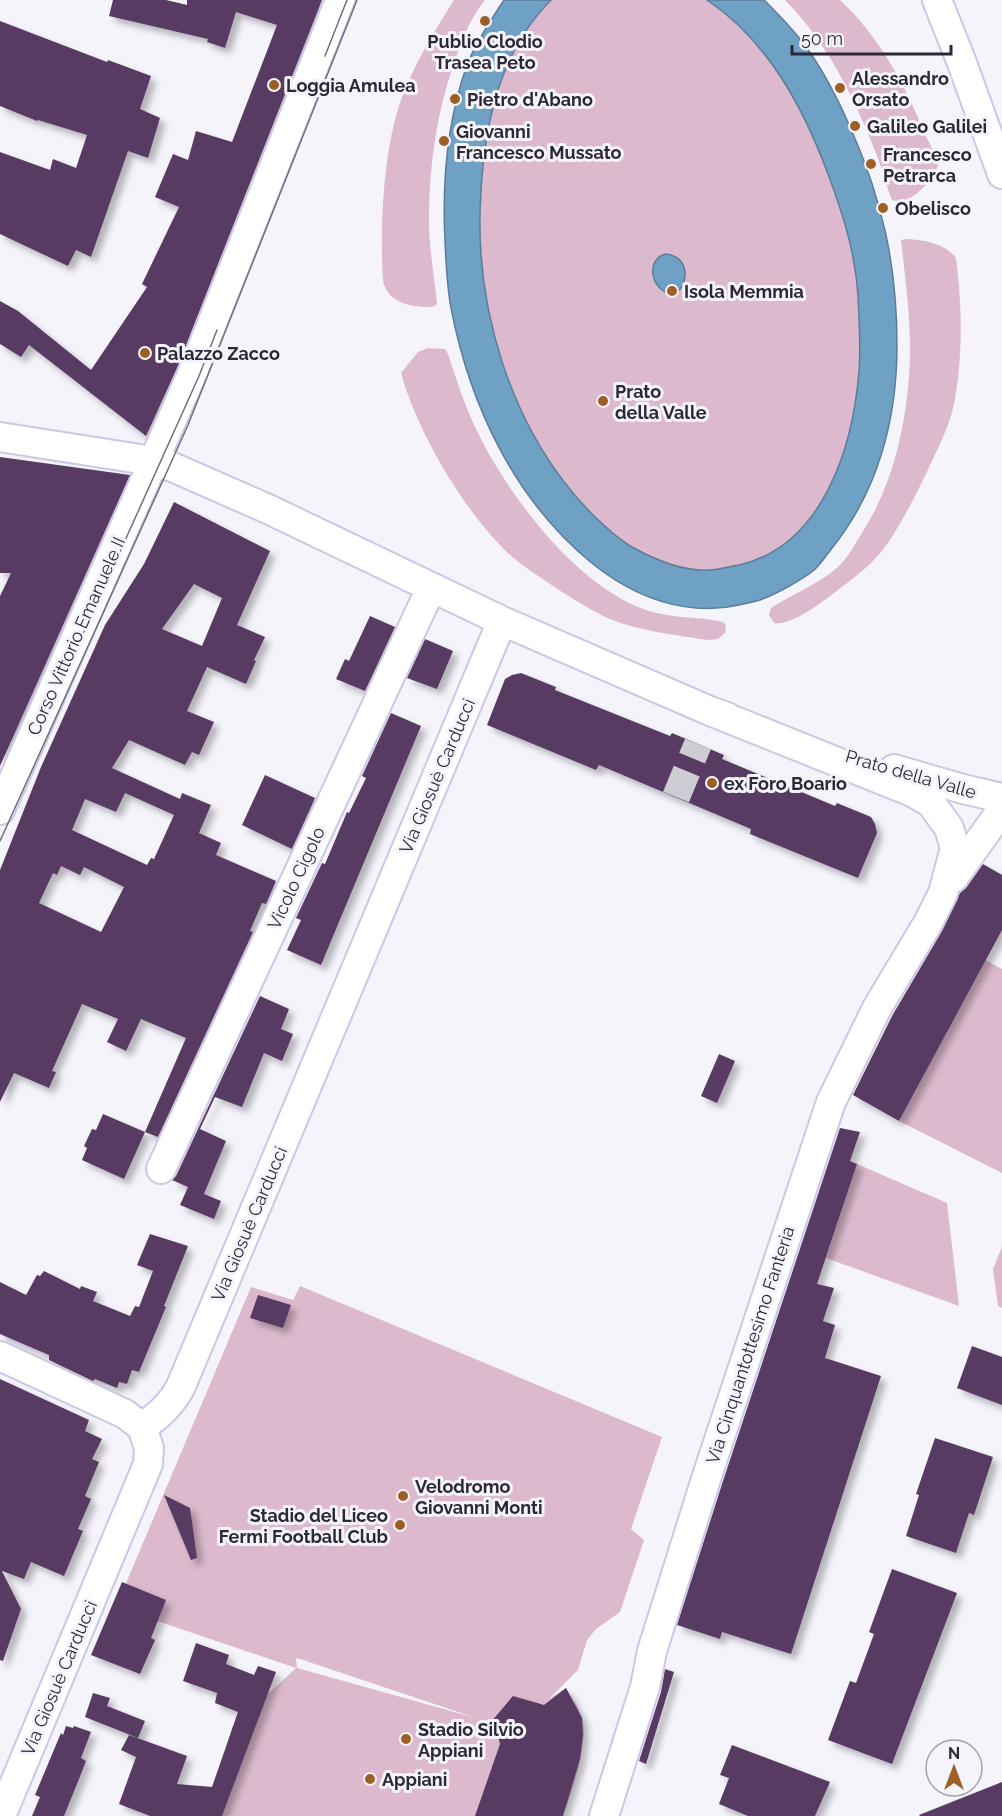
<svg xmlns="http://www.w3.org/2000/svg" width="1002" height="1816" font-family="Raleway,sans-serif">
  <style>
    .green { fill: #dcb9cd; fill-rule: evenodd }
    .water { fill: #6fa1c5; stroke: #5b7d9a; stroke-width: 1.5 }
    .building { fill: #583a62; fill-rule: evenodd; filter: url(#shadow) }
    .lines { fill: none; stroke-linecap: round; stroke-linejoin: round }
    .minor-tunnel { stroke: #cdcbd3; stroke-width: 28; stroke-dasharray: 28 14; stroke-linecap: butt }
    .minor-casing { stroke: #cbc7e5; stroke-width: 32 }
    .minor { stroke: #fff; stroke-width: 28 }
    .tram { stroke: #716f7a; stroke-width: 1.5 }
    .poi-dot { fill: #9e5f27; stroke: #f5f4fb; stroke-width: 2 }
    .labels { text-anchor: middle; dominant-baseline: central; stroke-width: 6; stroke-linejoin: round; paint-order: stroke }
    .poi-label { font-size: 18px; font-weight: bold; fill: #2b2935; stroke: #f5f4fb; text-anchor: start }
    .street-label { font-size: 18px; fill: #2b2935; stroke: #f5f4fb }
  </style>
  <defs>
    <filter id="shadow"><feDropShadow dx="5.5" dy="5.5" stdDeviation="3" flood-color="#0004"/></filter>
  </defs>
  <rect width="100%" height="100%" fill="#f5f4fb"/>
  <path class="green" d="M454 0H485C469 20 461 42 453 66 436 116 429 167 429 220 429 247 434 276 437 303L435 306C419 309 394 305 386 289 381 281 383 267 382 258 381 211 385 145 401 100 414 64 434 32 454 0Z
    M551 0H707C768 41 803 107 828 174 843 214 855 252 858 295 859 320 861 346 859 371 853 447 823 545 739 565 732 566 725 569 719 569 690 573 657 561 632 547 617 538 602 524 590 512 510 429 473 305 481 191 485 122 500 51 551 0Z
    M785 0H840C878 35 905 84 924 132 929 143 936 154 938 166 931 182 911 206 892 200 886 186 883 171 877 156 855 99 829 45 785 0Z
    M906 239C923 240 945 243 956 258 962 304 963 353 955 399 951 422 941 442 931 463 917 493 902 524 882 551 869 567 851 580 834 593 821 603 791 626 774 623L769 615 771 608C792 594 817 585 837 568 847 559 856 543 863 531 896 481 910 408 910 348 910 312 905 276 901 240Z
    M428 348 445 349 448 354C457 381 466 410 479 435 511 499 577 586 646 610 672 619 698 616 723 622L726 625 725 633 718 639 708 640C675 635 640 631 610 619 593 612 577 601 562 592 545 580 526 569 510 555 465 513 417 432 401 373L418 352Z
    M985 960 1002 969V1173L899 1121Z
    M857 1164 947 1203 959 1306 826 1258Z
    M1002 1247V1308L998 1306 993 1269Z
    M300 1286 662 1437 631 1529 644 1540 620 1612 596 1629 587 1640 578 1670 549 1699 566 1688C571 1697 579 1707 582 1718 589 1742 572 1792 563 1816H201L228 1744 232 1727 296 1668 116 1607 251 1287 293 1300ZM296 1659 297 1658 476 1718 297 1668Z"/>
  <path class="water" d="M504 0H551C500 51 485 122 481 191 473 305 510 429 590 512 602 524 617 538 632 547 657 561 690 574 719 569 725 568 732 566 739 565 823 546 853 447 859 371 861 346 859 320 858 295 855 252 843 214 828 174 803 107 768 41 707 0H764C778 14 792 28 804 44 824 71 838 99 851 129 883 202 897 266 897 346 897 419 878 491 832 548 826 556 820 565 813 571 800 581 776 594 760 600 754 602 746 603 739 605 686 617 634 597 593 564 515 501 470 406 451 308 447 287 446 263 445 241 442 182 447 121 467 65 476 42 491 20 504 0Z
    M666 254C688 256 691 282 675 294 651 294 644 259 666 254Z"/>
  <path class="building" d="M113 0H166L187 5V0H322L177 368 146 436 29 345 21 357 0 344V301L18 311 91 370 147 287 142 284 179 207 155 197 173 154 188 160 196 131 232 142 277 25 236 12 225 48 207 42 208 39 109 16Z
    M0 21 107 62 108 60 151 76 140 109 160 118 148 158 128 151 91 257 76 250 68 266 0 234V152L50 170 53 159 76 168 87 135 38 120 37 121 0 106Z
    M0 457 130 475 0 766V596L11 573H0Z
    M174 502 270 551 237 625 265 637 254 660 256 661 246 684 207 667 187 711 214 722 199 755 192 752 185 765 129 740 112 768 180 799 182 793 211 805 199 833 221 843 216 855 276 881 266 904 262 903 250 931 253 932 158 1137 145 1132 186 1038 141 1019 126 1051 107 1042 118 1019 82 1004 52 1071 56 1072 49 1088 14 1073 0 1102V870L41 767 105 625 144 564ZM194 584 222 598 202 646 162 629ZM125 793 174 815 154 859 151 858 147 865 72 830 85 799 116 812ZM61 866 80 875 84 867 124 887 101 932 39 903 53 873 57 875Z
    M370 616 395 627 365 691 336 679 345 659 349 661Z
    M425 639 453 651 437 689 407 678Z
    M521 673 556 687 555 690 670 736 672 733 724 755 722 759 835 806 837 803 871 817 875 824 877 833 858 878 750 834 751 829 599 765 596 770 487 725 505 679 512 675Z
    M391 713 421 726 321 965 287 950 301 920 296 918 322 863 325 864 347 812 349 813 366 778 362 776Z
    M265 775 315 798 292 849 242 825Z
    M983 864 1002 875V930L899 1121 853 1095 892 1016 942 931 960 893 966 888Z
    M260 996 289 1009 281 1029 293 1034 282 1061 264 1053 242 1107 215 1097 200 1129 226 1141 204 1194 221 1201 214 1219 180 1205 188 1187 172 1180 176 1176Z
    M719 1054 735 1061 717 1103 701 1096Z
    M103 1114 145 1132 124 1179 82 1160 87 1148 84 1146 92 1129 96 1130Z
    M840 1128 860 1132 850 1161 857 1164 817 1284 834 1288 823 1321 835 1325 825 1358 881 1376 791 1654 722 1632 720 1639 677 1625 723 1481Z
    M150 1234 188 1246 164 1306 166 1307 139 1372 132 1370 127 1384 119 1382 117 1388 95 1379 93 1381 49 1360V1355L0 1334V1282L26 1295 37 1275 40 1276 44 1271 80 1289 81 1286 97 1292 93 1301 130 1316 135 1306 139 1307 153 1271 137 1265Z
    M258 1295 291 1305 283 1328 250 1318Z
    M972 1346 1002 1357V1405L957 1388Z
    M0 1379 89 1420 85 1431 102 1439 92 1459 99 1462 85 1496 91 1499 78 1529 83 1531 64 1576 31 1562 24 1579 2 1571 21 1609 3 1661 0 1660Z
    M935 1438 993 1457 974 1515 969 1513 956 1553 906 1536 919 1495 916 1494Z
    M164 1495 190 1508 197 1558 191 1560Z
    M892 1569 957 1593 892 1764 828 1740 850 1681 856 1683 874 1634 869 1632Z
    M122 1582 166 1600 151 1638 155 1640 140 1674 91 1655Z
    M196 1643 229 1655 226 1664 254 1675 258 1666 276 1672 222 1816H150L119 1804 136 1757 121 1750 129 1735 187 1756 177 1784 212 1787 238 1712 215 1703 217 1693 183 1681Z
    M665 1669 674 1672 646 1764 639 1761 661 1692Z
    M566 1688 582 1718 583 1735 580 1759 563 1816H475L500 1744 497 1731 491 1722 513 1696 544 1705Z
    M93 1693 110 1698 107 1706 145 1721 138 1738 85 1717Z
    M66 1726 73 1728 74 1726 91 1732 81 1758 86 1761 77 1784 64 1816H32L40 1797 35 1795 61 1733 63 1735Z
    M732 1745 830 1782 815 1816H748L719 1804 729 1778 720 1775Z
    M1002 1782V1816H920L919 1815Z"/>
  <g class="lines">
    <path class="minor-tunnel" d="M676 797 698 744"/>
    <g class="minor-casing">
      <path id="minor" d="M937 0 962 63 1002 174
        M0 437 140 459 170 466 268 509 502 621 710 711 727 717
        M894 769 963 789 1002 798
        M0 810 192 374 340 0
        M953 878 996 818 1002 813
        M161 1169 431 588
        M0 1356 125 1414 142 1427
        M142 1427C159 1416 172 1404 181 1386L502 621
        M1 1816 148 1464 149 1448 142 1427
        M604 1816 645 1687 652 1651 707 1476 831 1102 877 1008 928 923 943 893 955 848 949 828 931 803 912 792 710 711"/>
    </g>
    <use href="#minor" class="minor"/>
    <path class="tram" d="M325 56 347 0
      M83 634 199 376 217 330
      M0 841 188 425 357 0"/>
  </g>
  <g class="poi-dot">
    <circle cx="485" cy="21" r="6"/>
    <circle cx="274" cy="85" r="6"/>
    <circle cx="840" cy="88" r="6"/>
    <circle cx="455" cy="99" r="6"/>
    <circle cx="855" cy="126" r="6"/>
    <circle cx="444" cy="141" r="6"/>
    <circle cx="871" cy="164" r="6"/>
    <circle cx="883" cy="208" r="6"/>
    <circle cx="672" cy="291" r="6"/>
    <circle cx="145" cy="353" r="6"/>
    <circle cx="603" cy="401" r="6"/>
    <circle cx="712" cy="783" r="6"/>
    <circle cx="403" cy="1496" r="6"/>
    <circle cx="400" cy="1525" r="6"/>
    <circle cx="406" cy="1739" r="6"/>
    <circle cx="370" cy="1779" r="6"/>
  </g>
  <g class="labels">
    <g class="poi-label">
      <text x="485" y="41" text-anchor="middle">Publio Clodio<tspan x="485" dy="21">Trasea Peto</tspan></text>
      <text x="852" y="78">Alessandro<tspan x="852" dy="21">Orsato</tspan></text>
      <text x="286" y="85">Loggia Amulea</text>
      <text x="467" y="99">Pietro d'Abano</text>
      <text x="867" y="126">Galileo Galilei</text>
      <text x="456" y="131">Giovanni<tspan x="456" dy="21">Francesco Mussato</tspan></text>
      <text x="883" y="154">Francesco<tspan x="883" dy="21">Petrarca</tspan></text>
      <text x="895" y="208">Obelisco</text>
      <text x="684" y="291">Isola Memmia</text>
      <text x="157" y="353">Palazzo Zacco</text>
      <text x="615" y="391">Prato<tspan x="615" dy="21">della Valle</tspan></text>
      <text x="724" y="783">ex Foro Boario</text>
      <text x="415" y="1486">Velodromo<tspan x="415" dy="21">Giovanni Monti</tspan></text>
      <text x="388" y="1515" text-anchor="end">Stadio del Liceo<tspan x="388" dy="21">Fermi Football Club</tspan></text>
      <text x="418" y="1729">Stadio Silvio<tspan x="418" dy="21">Appiani</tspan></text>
      <text x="382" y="1779">Appiani</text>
    </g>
    <g class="street-label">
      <text transform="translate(76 636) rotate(-66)">Corso Vittorio Emanuele II</text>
      <text transform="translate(911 774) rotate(16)">Prato della Valle</text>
      <text transform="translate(437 776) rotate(-67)">Via Giosuè Carducci</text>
      <text transform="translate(296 878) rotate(-65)">Vicolo Cigolo</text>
      <text transform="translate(249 1224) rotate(-67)">Via Giosuè Carducci</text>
      <text transform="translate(750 1345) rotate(-72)">Via Cinquantottesimo Fanteria</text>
      <text transform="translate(59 1678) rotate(-67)">Via Giosuè Carducci</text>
    </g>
  </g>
  <g transform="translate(954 1768)"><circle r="28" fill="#f5f4fb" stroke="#a4a3ac" stroke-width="1.5"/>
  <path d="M0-4.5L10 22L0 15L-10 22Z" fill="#9e5f27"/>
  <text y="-9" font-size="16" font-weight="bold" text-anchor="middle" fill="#2b2935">N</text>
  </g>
  <path d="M792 45v9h159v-9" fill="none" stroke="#2b2935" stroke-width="3"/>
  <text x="801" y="45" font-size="18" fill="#2b2935" stroke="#f5f4fb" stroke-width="4.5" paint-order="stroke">50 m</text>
</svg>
